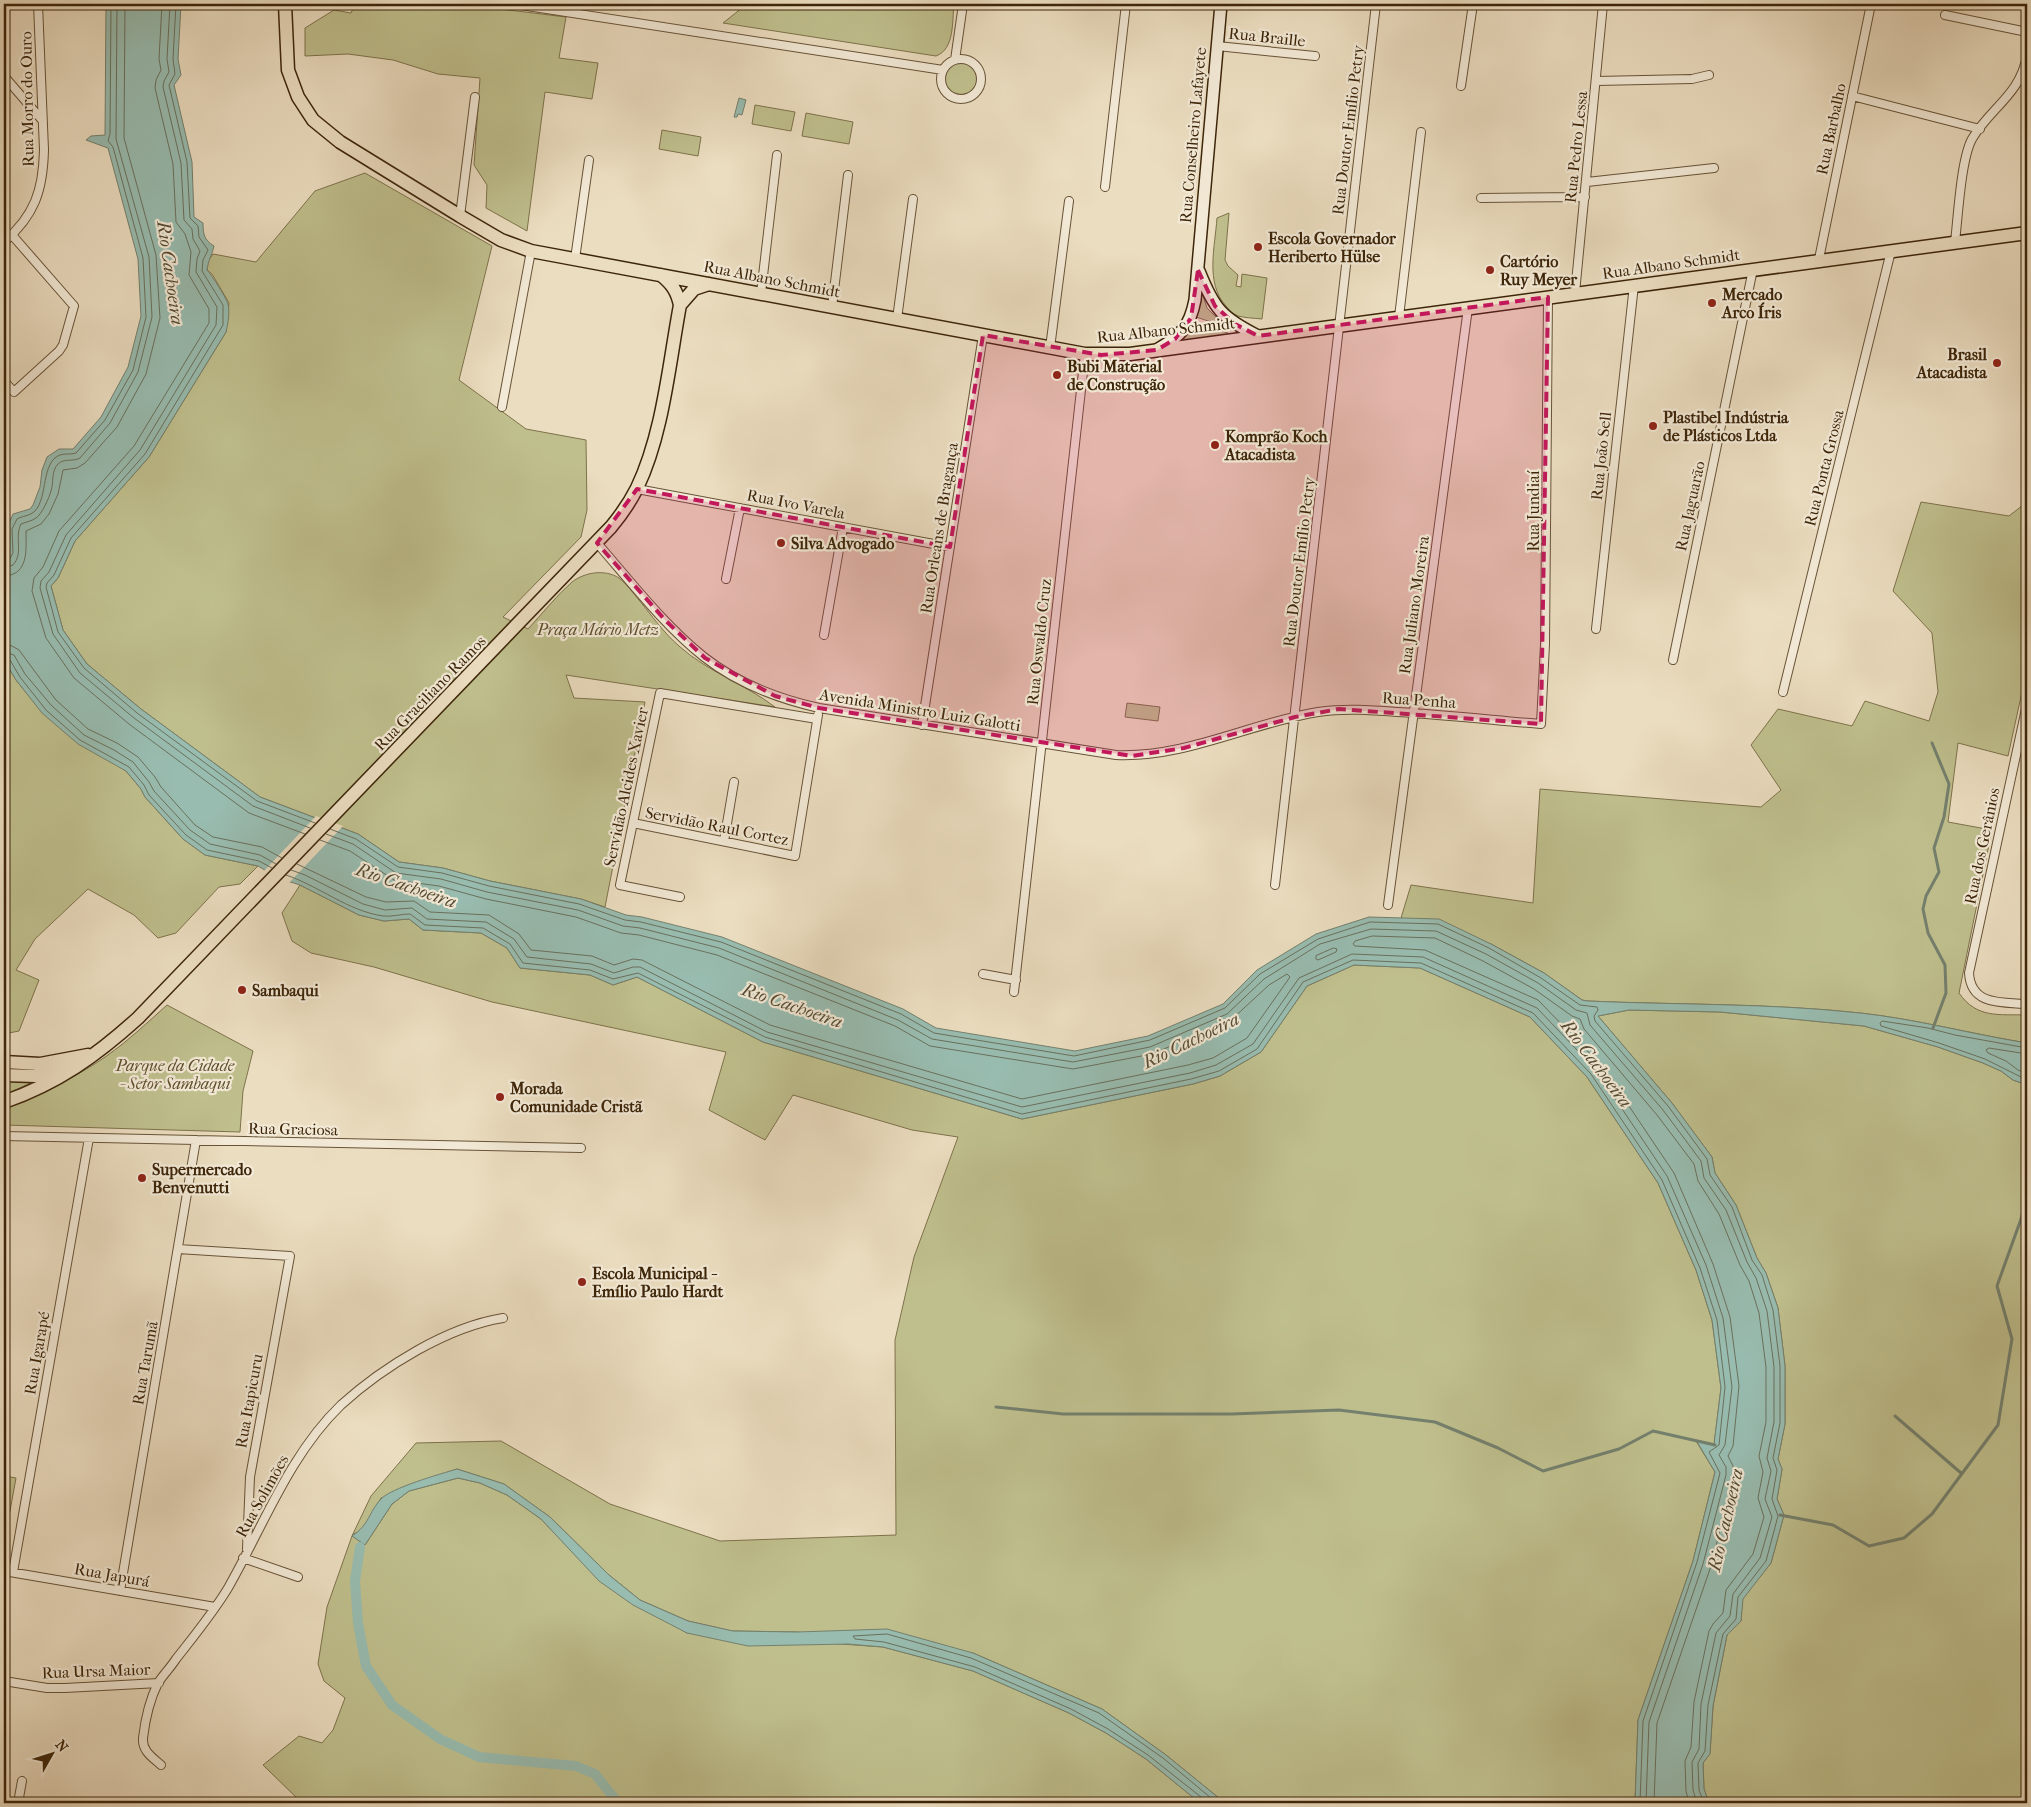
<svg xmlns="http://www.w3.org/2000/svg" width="2031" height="1807" font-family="'IM FELL French Canon',serif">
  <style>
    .green { fill: #bfbf8d; stroke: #7e724b }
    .water { fill: #98bcb0; stroke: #74806d }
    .pier { fill: #ebddc0 }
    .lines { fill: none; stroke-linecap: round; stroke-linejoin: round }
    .shore { stroke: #6a705c; stroke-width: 1 }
    .stream { stroke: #74806d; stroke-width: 3 }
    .canal { stroke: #98bcb0; stroke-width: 10 }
    .street-casing { stroke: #685337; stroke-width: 10 }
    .secondary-casing { stroke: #3d2509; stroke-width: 14 }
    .primary-casing { stroke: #3d2509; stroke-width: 15 }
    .street { stroke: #f2e9d6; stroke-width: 8 }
    .secondary { stroke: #f2e9d6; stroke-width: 11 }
    .primary { stroke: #ebddc0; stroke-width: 12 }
    .marked { fill: #c2185b; fill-opacity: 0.2; stroke: #c2185b; stroke-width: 4; stroke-dasharray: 10 6; stroke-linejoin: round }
    .poi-dot { fill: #8f2418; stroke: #f2e9d6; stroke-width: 2 }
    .labels { text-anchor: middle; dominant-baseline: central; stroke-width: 4.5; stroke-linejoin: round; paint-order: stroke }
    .street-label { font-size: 16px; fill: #3d2509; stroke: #f2e9d6 }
    .poi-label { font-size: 16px; font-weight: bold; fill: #3d2509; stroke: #f2e9d6; text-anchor: start }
    .park-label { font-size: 16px; font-style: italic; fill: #5e4c2a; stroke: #f2e9d6 }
    .water-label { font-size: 18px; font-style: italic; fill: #544b33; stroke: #f2e9d6 }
  </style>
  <rect width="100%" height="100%" fill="#ebddc0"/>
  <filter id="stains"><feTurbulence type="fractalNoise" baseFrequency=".004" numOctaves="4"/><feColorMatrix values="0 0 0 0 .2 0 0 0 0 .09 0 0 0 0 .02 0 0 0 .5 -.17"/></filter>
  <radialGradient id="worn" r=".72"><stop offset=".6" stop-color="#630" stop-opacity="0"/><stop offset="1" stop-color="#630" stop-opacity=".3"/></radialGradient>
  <path class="green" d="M355 4H486L492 8 566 17 559 58 598 63 592 99 545 92 527 231 486 208 487 185 474 165 480 78 438 74 393 60 348 54 305 56V28L334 10 351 13Z
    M604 4H659L640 10Z
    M747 4H954C952 21 955 49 936 56L723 23Z
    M944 79a17 17 0 1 1 34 0a17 17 0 1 1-34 0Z
    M755 105 795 112 791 131 752 124Z
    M806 113 853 122 849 144 802 136Z
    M662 130 701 137 698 156 659 149Z
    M365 173 492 246 459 380 526 429 586 440 587 510 581 537 503 617 528 629C542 614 556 596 572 582 585 572 605 569 619 578 627 584 633 593 639 600 652 616 664 633 679 646 708 672 745 684 775 707L566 675 574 698 645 702 605 907 581 899 490 881 443 868 399 862 358 834 260 797 141 709 87 664 63 630 51 586 58 578 75 541 149 457 226 332 229 303 212 274 207 270 208 261 213 254 256 262 315 191Z
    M1229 213 1225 260 1228 266 1238 275 1236 286 1241 287 1242 274 1267 278 1262 319C1254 318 1245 318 1238 316 1233 314 1229 310 1226 306 1205 283 1215 247 1217 218Z
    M1201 290 1207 308 1226 327 1196 317Z
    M1193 322 1228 333 1229 335 1178 343Z
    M1921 502 2009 516 2027 502V669L2008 756 1958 743 1948 822 1992 830 1959 993C1977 1019 1999 1014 2027 1015V1043C1971 1034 1916 1019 1860 1013 1769 1003 1678 1005 1587 1001L1582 1000 1544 973 1491 944 1401 918 1411 885 1533 903 1540 789 1761 807 1781 790 1751 745 1778 709 1852 726 1865 701 1929 721 1938 692 1932 633 1893 591Z
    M4 660 16 680 43 713 126 771 141 789 145 797 183 839 205 855 258 866 240 884 219 887 176 933 158 938 134 915 88 889 35 939 16 970 39 980 19 1031 4 1034Z
    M1127 703 1160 707 1158 721 1125 717Z
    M300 885 359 915 384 921 409 919 423 930 481 933 507 948 520 968 590 975 613 985 637 977 763 1042 1022 1119 1193 1084 1220 1076 1261 1052 1307 986 1354 965 1420 968 1530 1017 1587 1077 1658 1183 1696 1270 1712 1320 1721 1388 1714 1445 1696 1441 1715 1472 1693 1561 1638 1720 1635 1803H1225L1166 1755 1102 1709 973 1653 797 1632 732 1631 688 1621 640 1600 609 1575 550 1517 504 1484 457 1469 381 1498 363 1529 352 1535 365 1545 392 1504 409 1491 458 1478 480 1483 507 1495 541 1519 600 1581 687 1633 883 1647 973 1671 1069 1713 1106 1733 1146 1759 1200 1803H302L263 1765 299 1736 322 1743 333 1730 345 1698 324 1681 318 1664 327 1607 352 1536 371 1496 416 1443 501 1441 610 1504 720 1541 896 1535 895 1340 914 1257 958 1137 912 1130 793 1095 765 1140 709 1110 726 1052 492 1002 374 967 311 953 292 941 282 913Z
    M167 1005 253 1051 243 1091 240 1132 4 1125V1106C40 1093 76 1078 108 1055 129 1040 148 1022 167 1005Z
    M1629 1010 1720 1012 1864 1026 1938 1047 1983 1063 2001 1071 2013 1080 2027 1085V1803H1709L1704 1789 1703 1763 1710 1753 1713 1706 1727 1635 1741 1621 1742 1599 1771 1563 1784 1515 1777 1499 1782 1469 1778 1459 1785 1424V1366L1778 1308 1766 1273 1757 1258 1736 1205 1715 1173 1712 1157 1672 1103 1598 1016Z
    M4 1081 33 1082 4 1095Z
    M4 1476 16 1478 4 1544Z"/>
  <path class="water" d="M106 4H181L178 59 181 75 174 85 192 162 194 217 203 223C203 234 204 240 214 246 212 255 208 261 207 270 211 274 227 299 228 304 230 312 228 324 226 332L149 457 75 541 58 578 51 586 63 630 87 664 141 709 260 797 358 834 399 862 443 868 490 881 581 899 626 915 642 917 722 937 903 1009 936 1028 1075 1051 1148 1036 1223 1004 1257 970 1316 934 1369 917 1439 919 1491 944 1544 973 1582 1000 1587 1001C1678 1005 1769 1003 1860 1013 1916 1019 1971 1034 2027 1043V1085L2013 1080 2001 1071 1983 1063 1938 1047 1864 1026 1720 1012 1629 1010 1598 1016 1672 1103 1712 1157 1715 1173 1736 1205 1757 1258 1766 1273 1778 1308 1785 1366V1424L1778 1459 1782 1469 1777 1499 1784 1515 1771 1563 1743 1599 1741 1621 1727 1635 1713 1706 1710 1754 1703 1763 1704 1789 1709 1803H1635L1638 1720 1693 1561 1715 1472 1696 1440 1714 1444 1721 1388 1712 1320 1696 1270 1658 1183 1587 1077 1530 1017 1420 968 1354 965 1307 986 1261 1052 1220 1076 1193 1084 1022 1119 763 1042 637 977 613 985 590 975 520 968 507 948 481 933 423 930 409 919 384 921 359 915 300 885 278 878 258 866 205 855 183 839 145 797 141 789 126 771 78 744 42 713 16 680 4 660V561L8 553 7 528 13 514 30 509 33 505 40 487 42 470 47 457 59 449H73L101 417 128 367 141 316 138 259 108 148 86 140 91 136 105 135Z
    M739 98 746 100 742 115 738 114 737 117H734Z
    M457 1469 504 1484 550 1517 609 1575 640 1600 688 1621 733 1631 797 1632 887 1629 973 1653 1102 1709 1166 1755 1225 1803H1200L1146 1759 1106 1733 1069 1713 973 1671 883 1647 848 1644 748 1646 687 1633 633 1605 599 1581 541 1519 507 1495 480 1483 458 1478 409 1491 392 1504 365 1545 352 1536C370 1524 368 1513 381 1499 391 1488 440 1474 457 1469Z"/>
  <path class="pier" d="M316 816 343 826 288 884 263 872Z"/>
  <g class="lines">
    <path class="shore" d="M162 4 159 59 161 70 156 80 155 88 173 164 176 222 185 234 191 252 189 275 209 309V323L134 446 59 531 43 567 34 578 32 591 46 638 74 678 129 724 249 813 305 834
      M170 4 167 59 169 72 164 81 163 87 181 163 184 220 192 229 193 239 200 251 197 259 196 272 217 307 216 325 140 450 66 535 49 572 41 581 40 588 53 634 80 673 134 718 253 806 310 828
      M176 4 173 59 175 74 169 85 187 162 190 218 198 226 199 237 208 250 203 260 202 271 223 305V325L145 454 71 538 54 575 47 583 46 587 58 632 84 668 137 713 257 801 315 823
      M4 562 9 560 13 553 12 529 17 519C22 516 30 516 35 511 48 497 41 462 60 455 65 453 71 455 76 453L105 420 133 370 146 317 143 258 113 147 108 141 110 134 111 4
      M4 568 13 565C24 553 14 538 21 524 26 522 32 521 36 518 42 514 49 498 51 491 54 482 51 471 58 464 64 458 73 462 80 458L110 423 138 372 152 317 149 257 116 139 117 4
      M4 576C29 575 26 550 26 531L41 524 49 514 58 494 63 470 77 468 85 463 117 427 146 374 160 318 156 255 124 138 125 4
      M4 644 12 646 19 650 56 700 88 729 117 743 138 757 155 777 161 787 195 825 213 837 262 847 282 858
      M4 652 14 655 25 674 51 705 84 735 114 750 133 762 149 782 154 791 190 830 210 844 260 855 276 864
      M4 658 10 660 20 677 46 710 80 740 129 767 144 785 149 795 186 835 207 850 259 861 272 868
      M330 829 356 839 398 867 442 873 489 886 579 904 625 920 641 922 721 942 901 1014 934 1033 1074 1056 1150 1040 1225 1008 1260 974 1318 939 1370 922 1438 924 1489 948 1541 978 1580 1005 1597 1007 1598 1010 1594 1016 1595 1021 1668 1106 1707 1159 1710 1175 1732 1207 1752 1260 1762 1275 1773 1310 1780 1366V1423L1773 1458 1777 1470 1772 1499 1778 1516 1766 1561 1738 1597 1736 1619 1723 1634 1708 1705 1705 1751 1698 1763 1699 1790 1704 1803
      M326 834 353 844 396 873 441 879 487 892 578 910 623 926 640 928 719 948 898 1020 932 1039 1073 1062 1150 1047 1227 1014 1264 979 1320 944 1371 929 1436 931 1486 954 1538 983 1576 1010 1587 1013 1590 1025 1663 1110 1701 1161 1704 1178 1726 1210 1747 1262 1756 1278 1767 1311 1774 1367V1422L1767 1458 1771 1471 1765 1499 1772 1517 1760 1558 1733 1594 1730 1616 1716 1633 1701 1704 1699 1749 1692 1762 1693 1790 1697 1803
      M297 864 366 897 386 902 414 901 430 912 489 915 519 934 531 950 592 956 614 965 633 959 642 960 770 1025 1022 1099 1188 1065 1213 1058 1247 1038 1290 977 1287 974 1269 985 1230 1021 1152 1054 1073 1069 930 1046 895 1026 717 955 639 935 621 933 576 917 486 899 439 886 394 880 350 851 320 840
      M291 870 305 875 363 904 385 910 412 908 427 919 486 922 514 939 527 957 591 964 614 973 633 967H640L767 1032 1022 1107 1190 1073 1216 1065 1253 1044 1299 978 1352 954 1423 957 1537 1008 1596 1070 1667 1176 1706 1265 1723 1318 1732 1387 1725 1445 1719 1455 1726 1467V1475L1703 1564 1649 1722 1646 1803
      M286 875C319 886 348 911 383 916 392 917 401 914 410 914L425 925 483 928 510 944 523 963 590 970 613 979 638 973 765 1037 1022 1114 1191 1079 1219 1071 1257 1049 1303 982 1353 960 1421 963 1533 1013 1591 1074 1662 1180 1700 1268 1717 1320 1725 1387 1719 1445 1709 1452 1720 1473 1697 1562 1643 1721 1640 1803
      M1334 948 1337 949 1336 952 1318 960 1316 959V956Z
      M2027 1048 1955 1035 1928 1028 1882 1021 1880 1023 1881 1026 1939 1043 1985 1059 2027 1080
      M2027 1054 1989 1048 1986 1050 1988 1053 2006 1061 2018 1070 2027 1074
      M1203 1803 1201 1797 1148 1755 1108 1729 1071 1709 975 1667 884 1642 855 1639 853 1636 887 1634 971 1658 1099 1713 1163 1758 1217 1803
      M1654 1803 1657 1723 1711 1566 1734 1474 1733 1466 1728 1456 1733 1446 1739 1386 1730 1317 1713 1264 1674 1173 1602 1066 1538 1000 1425 950 1355 946 1353 944 1355 941 1372 936 1435 938 1483 961 1534 989 1572 1016 1580 1019 1584 1029 1657 1115 1694 1164 1698 1181 1719 1214 1740 1265 1749 1281 1759 1313 1766 1367V1422L1759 1456 1763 1472 1758 1498 1764 1517 1753 1554 1726 1590 1723 1613 1713 1624 1709 1631 1694 1702 1691 1747 1685 1761 1686 1791 1689 1803"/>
    <path class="stream" d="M1932 743 1949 784 1944 817 1934 848 1939 872 1926 896 1923 909 1928 933 1945 965 1946 993 1933 1028
      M996 1407 1063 1414H1232L1339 1410 1435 1422 1498 1448 1543 1471 1619 1449 1653 1431 1715 1445
      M1895 1416 1961 1473
      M1780 1515 1833 1525 1869 1546 1904 1538 1932 1514 1998 1425 2012 1339 1997 1286 2021 1219 2027 1194"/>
    <path class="canal" d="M360 1547 355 1581 358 1623 366 1666 392 1705 440 1739 479 1757 576 1766 595 1774 618 1803"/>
    <g class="street-casing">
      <path id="street" d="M514 4 943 70
        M1945 15 2027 32
        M1217 46 1315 56
        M941 79a20 20 0 1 1 40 0a20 20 0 1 1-40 0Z
        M955 60 963 4
        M4 76 42 120
        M1596 81 1692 79 1709 75
        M1461 86 1473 4
        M1852 96 1980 129
        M1587 182 1714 168
        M1105 187 1126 4
        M1481 198 1585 197
        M460 216 475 97
        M4 242C35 215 43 190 44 150L38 4
        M1955 242C1958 217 1961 159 1972 139 1990 108 2020 95 2027 56
        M575 259 589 160
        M1819 259 1871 4
        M761 293 777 155
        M1575 293 1603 4
        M832 307 848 175
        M1399 317 1421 132
        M897 319 913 199
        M1050 348 1069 201
        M4 381 14 392 59 351 63 345 74 306 12 235
        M502 407 531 251
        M637 489 950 547
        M597 543C631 582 664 625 704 657 737 683 779 699 819 708L1116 755C1186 758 1250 723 1318 712 1345 708 1371 710 1398 712 1446 715 1493 720 1541 724L1545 644 1548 297
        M726 579 740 508
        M1596 629 1634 285
        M824 635 843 527
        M1673 660 1753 269
        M1783 692 1891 251
        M2027 704 1969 973C1971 1006 2002 1002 2027 1004
        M922 725 983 335
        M633 823 795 856 818 715
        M724 841 734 782
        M1275 885 1376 4
        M680 897 620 885 660 693 817 719
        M1388 905 1468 308
        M983 974 1016 980
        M1014 992 1085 354
        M4 1136 581 1148
        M178 1249 290 1256 250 1477 247 1549
        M243 1558 298 1577
        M4 1571 215 1607
        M13 1572 89 1138
        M120 1591 196 1140
        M4 1681 47 1688H65L159 1683
        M161 1765C152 1757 142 1751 143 1738 145 1721 150 1699 158 1683 163 1675 171 1667 176 1659 194 1636 213 1613 228 1588 263 1527 289 1455 341 1405 383 1367 447 1327 503 1318
        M18 1803 22 1781"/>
    </g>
    <g class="secondary-casing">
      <path id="secondary" d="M1199 271C1214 309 1222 318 1258 336
        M1158 349C1181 336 1190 326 1195 300L1221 4"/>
    </g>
    <g class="primary-casing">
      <path id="primary" d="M285 4 288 70 298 97 313 120 340 142 460 216 501 240 531 251 1085 354H1130L2027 233
        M680 305 694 289 709 284
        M4 1062 40 1064 88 1055
        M4 1075 35 1076 67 1066
        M4 1102C58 1083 96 1056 138 1018L611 527C621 515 630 502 637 488 663 434 669 364 680 305 677 291 672 284 661 275"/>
    </g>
    <use href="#street" class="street"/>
    <use href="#secondary" class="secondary"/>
    <use href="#primary" class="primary"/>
  </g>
  <path class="marked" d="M1198 270 1215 306 1235 324 1258 336 1548 297 1541 724 1339 709 1295 717 1184 748 1132 756 819 708 775 696 705 658 665 620 597 543 637 489 950 547 983 335 1101 355 1157 350 1175 339 1191 318Z"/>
  <g class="poi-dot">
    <circle cx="1258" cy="247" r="5"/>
    <circle cx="1490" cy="270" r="5"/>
    <circle cx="1712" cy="303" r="5"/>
    <circle cx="1997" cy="363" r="5"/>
    <circle cx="1057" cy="375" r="5"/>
    <circle cx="1653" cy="426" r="5"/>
    <circle cx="1215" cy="445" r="5"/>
    <circle cx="781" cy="543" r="5"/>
    <circle cx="242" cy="990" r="5"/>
    <circle cx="500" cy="1097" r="5"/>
    <circle cx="142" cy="1178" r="5"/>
    <circle cx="582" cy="1282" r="5"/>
  </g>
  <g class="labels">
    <g class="street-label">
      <text transform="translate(1267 37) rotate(6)">Rua Braille</text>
      <text transform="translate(27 99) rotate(-91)">Rua Morro do Ouro</text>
      <text transform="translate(1831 129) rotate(-78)">Rua Barbalho</text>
      <text transform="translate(1348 130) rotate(-83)">Rua Doutor Emílio Petry</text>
      <text transform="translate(1193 135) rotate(-85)">Rua Conselheiro Lafayete</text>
      <text transform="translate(1576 147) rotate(-84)">Rua Pedro Lessa</text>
      <text transform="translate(1671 264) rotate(-8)">Rua Albano Schmidt</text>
      <text transform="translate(772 279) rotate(11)">Rua Albano Schmidt</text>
      <text transform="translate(1166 330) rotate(-6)">Rua Albano Schmidt</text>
      <text transform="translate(1601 456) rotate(-84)">Rua João Sell</text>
      <text transform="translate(1824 468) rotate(-76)">Rua Ponta Grossa</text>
      <text transform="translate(796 504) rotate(11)">Rua Ivo Varela</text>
      <text transform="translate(1690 506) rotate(-78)">Rua Jaguarão</text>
      <text transform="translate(1533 511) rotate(-90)">Rua Jundiaí</text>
      <text transform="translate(939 528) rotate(-81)">Rua Orleans de Bragança</text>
      <text transform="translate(1299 562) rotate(-83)">Rua Doutor Emílio Petry</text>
      <text transform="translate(1414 605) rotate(-82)">Rua Juliano Moreira</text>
      <text transform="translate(1039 642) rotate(-84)">Rua Oswaldo Cruz</text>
      <text transform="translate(430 693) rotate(-46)">Rua Graciliano Ramos</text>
      <text transform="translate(1419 700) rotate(4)">Rua Penha</text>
      <text transform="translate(920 710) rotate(9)">Avenida Ministro Luiz Galotti</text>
      <text transform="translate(626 787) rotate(-78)">Servidão Alcides Xavier</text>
      <text transform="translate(717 826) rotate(11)">Servidão Raul Cortez</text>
      <text transform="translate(1982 846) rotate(-78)">Rua dos Gerânios</text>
      <text transform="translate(293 1129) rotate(1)">Rua Graciosa</text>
      <text transform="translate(37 1353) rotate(-80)">Rua Igarapé</text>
      <text transform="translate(145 1363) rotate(-80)">Rua Tarumã</text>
      <text transform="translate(249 1401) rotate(-80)">Rua Itapicuru</text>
      <text transform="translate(262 1496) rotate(-61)">Rua Solimões</text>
      <text transform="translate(112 1575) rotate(10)">Rua Japurá</text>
      <text transform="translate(96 1671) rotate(-2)">Rua Ursa Maior</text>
    </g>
    <g class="poi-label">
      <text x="1268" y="238">Escola Governador<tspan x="1268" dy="18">Heriberto Hülse</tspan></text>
      <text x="1500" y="261">Cartório<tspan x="1500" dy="18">Ruy Meyer</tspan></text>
      <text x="1722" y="294">Mercado<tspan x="1722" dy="18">Arco Íris</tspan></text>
      <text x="1987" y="354" text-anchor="end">Brasil<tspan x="1987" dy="18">Atacadista</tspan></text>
      <text x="1067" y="366">Bubi Material<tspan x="1067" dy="18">de Construção</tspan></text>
      <text x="1663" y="417">Plastibel Indústria<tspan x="1663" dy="18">de Plásticos Ltda</tspan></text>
      <text x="1225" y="436">Komprão Koch<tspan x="1225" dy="18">Atacadista</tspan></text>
      <text x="791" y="543">Silva Advogado</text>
      <text x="252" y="990">Sambaqui</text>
      <text x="510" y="1088">Morada<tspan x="510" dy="18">Comunidade Cristã</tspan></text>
      <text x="152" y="1169">Supermercado<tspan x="152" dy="18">Benvenutti</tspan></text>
      <text x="592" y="1273">Escola Municipal -<tspan x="592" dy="18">Emílio Paulo Hardt</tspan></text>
    </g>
    <g class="park-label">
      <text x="598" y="629">Praça Mário Metz</text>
      <text x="175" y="1065">Parque da Cidade<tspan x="175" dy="18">- Setor Sambaqui</tspan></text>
    </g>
    <g class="water-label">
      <text transform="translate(170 273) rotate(82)">Rio Cachoeira</text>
      <text transform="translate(406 886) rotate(19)">Rio Cachoeira</text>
      <text transform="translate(792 1006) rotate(19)">Rio Cachoeira</text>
      <text transform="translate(1191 1041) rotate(-26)">Rio Cachoeira</text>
      <text transform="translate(1596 1064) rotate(53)">Rio Cachoeira</text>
      <text transform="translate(1726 1520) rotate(-77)">Rio Cachoeira</text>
    </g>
  </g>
  <rect width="2031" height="1807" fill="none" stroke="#ebddc0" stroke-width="20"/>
  <rect x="5" y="5" width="2021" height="1797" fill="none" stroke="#3d2509" stroke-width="2.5"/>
  <rect x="10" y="10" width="2011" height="1787" fill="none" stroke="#3d2509"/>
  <g transform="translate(52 1754) rotate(51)" stroke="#f2e9d6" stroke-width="4" paint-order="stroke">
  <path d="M0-4L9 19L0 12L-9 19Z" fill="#3d2509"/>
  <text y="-8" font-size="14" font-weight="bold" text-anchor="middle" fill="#3d2509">N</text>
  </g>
  <rect width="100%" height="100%" filter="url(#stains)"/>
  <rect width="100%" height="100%" fill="url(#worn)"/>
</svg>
